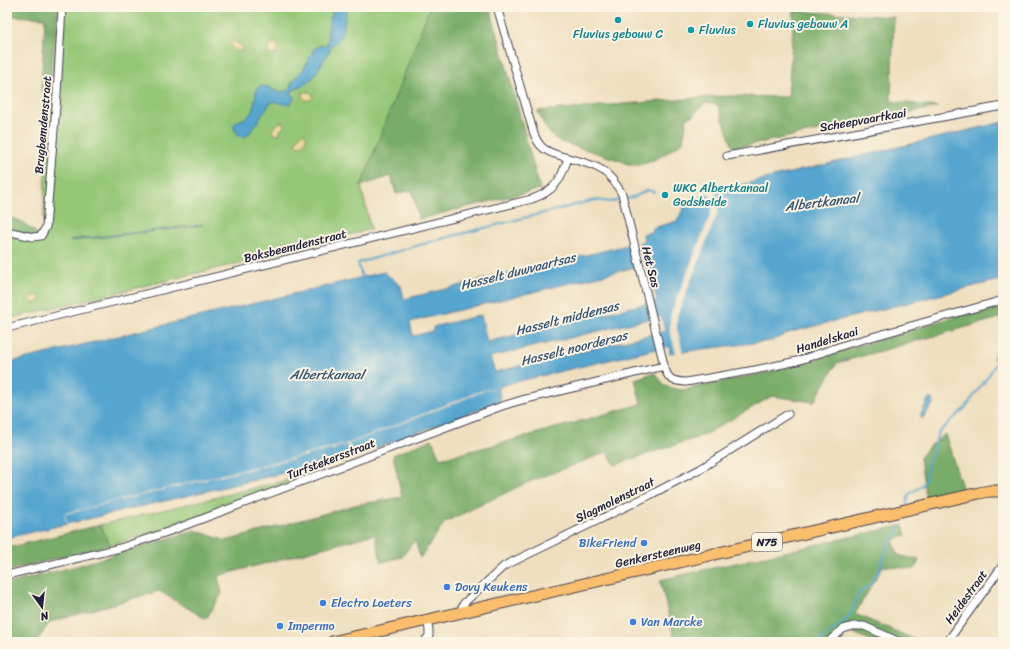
<svg xmlns="http://www.w3.org/2000/svg" width="1010" height="649" font-family="Sriracha,sans-serif">
  <style>
    .green { fill: #95c777; stroke: #5c7459 }
    .forest { fill: #78ac68; stroke: #4d6752 }
    .sand { fill: #eeda9e; stroke: #887e6c }
    .water { fill: #55a5cf; stroke: #3c6485; fill-rule: evenodd }
    .pier { fill: #efdfbf }
    .lines { fill: none; stroke-linecap: round; stroke-linejoin: round }
    .stream { stroke: #55a5cf; stroke-width: 2 }
    .street-casing { stroke: #413e4f; stroke-width: 9 }
    .primary-casing { stroke: #413e4f; stroke-width: 13 }
    .street { stroke: #fff; stroke-width: 7 }
    .primary { stroke: #fabe6d; stroke-width: 11 }
    .culture-dot { fill: #0f9aa8; stroke: #fcf5e5; stroke-width: 1.5 }
    .shop-dot { fill: #3f7fe0; stroke: #fcf5e5; stroke-width: 1.5 }
    .labels { text-anchor: middle; dominant-baseline: central; stroke-width: 4; stroke-linejoin: round; paint-order: stroke }
    .shield { fill: #fcf5e5; stroke: #63616e; stroke-width: 1 }
    .shield-label { font-size: 11px; font-weight: bold; fill: #22223b }
    .culture-label { font-size: 12px; fill: #0d838f; stroke: #fcf5e5; text-anchor: start }
    .street-label { font-size: 12px; fill: #22223b; stroke: #fcf5e5 }
    .shop-label { font-size: 12px; fill: #366cbe; stroke: #fcf5e5; text-anchor: start }
    .water-label { font-size: 13px; font-style: italic; fill: #365676; stroke: #fcf5e5 }
  </style>
  <rect width="100%" height="100%" fill="#fcf5e5"/>
  <filter id="ink" filterUnits="userSpaceOnUse"><feTurbulence type="fractalNoise" baseFrequency=".025" numOctaves="2"/><feDisplacementMap in="SourceGraphic" scale="8" xChannelSelector="R" yChannelSelector="G"/><feConvolveMatrix kernelMatrix="1 2 1 2 8 2 1 2 1" color-interpolation-filters="sRGB"/></filter>
  <filter id="wash" filterUnits="userSpaceOnUse"><feTurbulence type="fractalNoise" baseFrequency=".012" numOctaves="4" result="noise"/><feDisplacementMap in="SourceGraphic" scale="16" xChannelSelector="R" yChannelSelector="G"/><feGaussianBlur stdDeviation="0.9" result="paint"/><feColorMatrix in="noise" values="0 0 0 0 0 0 0 0 0 0 0 0 0 0 0 0 0 1.4 0 .05"/><feComposite in="paint" operator="in"/></filter>
  <g filter="url(#wash)">
    <rect width="100%" height="100%" fill="#efdfbf"/>
    <path class="green" d="M60 7H430L361 186 371 229 260 258 7 319V237L43 238 46 148Z
      M309 475C243 500 178 526 110 545L100 525Z"/>
    <path class="forest" d="M7 7H58L48 97 41 91 45 18 11 16 7 18Z
      M430 7H490L540 189 419 219 412 190 396 194 391 176 361 186Z
      M794 11 894 17 891 101 938 107 733 148 718 105 705 103 693 115 687 118 683 142C669 151 650 166 633 165 627 165 623 161 618 160 599 153 580 148 561 142 548 135 544 126 538 111L723 96 788 97Z
      M7 217 21 221 43 238 7 237Z
      M1003 302V317L837 363 814 402 772 396 704 435 615 465 607 452 524 484 445 522 420 558 415 540 402 557 381 562 375 534 218 576 222 593 206 619 159 591 50 622 36 642H7V584L77 566 195 530 226 541 355 505 402 497 393 455 432 439 440 459 513 440 641 404 635 379 650 374H656C659 377 660 380 663 383 667 388 676 389 683 390L775 371Z
      M1003 341V358L993 359 998 347Z
      M945 434 963 490 926 498 920 458 930 445 933 444Z
      M100 525 110 545 7 571V548Z
      M903 525 906 535 893 540 898 555 919 560 915 569 883 566 855 614 921 642H873L848 630 835 642H675L660 580Z"/>
    <path class="sand" d="M232 41H233L242 46V50C236 51 233 50 231 45Z
      M274 43 278 45V50L276 54 273 55 269 54 268 52 270 50 269 47Z
      M303 92H308L312 93 313 98 310 100H305L302 96Z
      M281 122 284 124V126L280 130V133L278 135 272 133V130L275 126 277 125 279 123Z
      M303 133 305 134C308 138 304 146 298 146L297 145 296 141Z
      M38 295 41 299 40 302 33 303 30 301V298Z"/>
    <path class="water" d="M334 7H347L344 25 342 33 339 39 330 47V50L313 78 304 85 300 86 291 92 294 98C290 111 280 100 271 102L267 108 249 134 244 137 239 136C224 118 245 123 251 113 255 106 255 96 257 88L261 86 269 87 277 92 288 91 294 79 303 70 314 49 319 46 327 44C329 38 327 31 329 24 330 18 332 13 334 7Z
      M1003 122V279L791 332 771 341 670 353 669 346 511 383 498 387 501 401 352 457 7 538V363L384 272 401 286 404 299 644 241 643 234 652 232 653 228 677 221 687 202 719 190ZM648 264 657 301 487 342 481 315 433 327V331L413 336 410 322ZM661 316 665 331 495 372 490 357Z
      M203 225 70 241V240Z
      M928 399H931L933 400V404L924 417 921 418V414Z"/>
    <path class="pier" d="M715 190 718 203V212L677 316V328L683 353 676 354 670 330V316L711 213 712 204 709 192Z
      M638 240 645 267 635 269 629 242Z
      M499 387 483 391 470 397H469L457 402 349 444 353 458H351L347 445 335 448 334 450 332 449 321 452 319 453 318 452 307 455 305 457 304 456 292 458 291 460 290 459 278 462 277 464 276 463 264 465 263 467 262 466 250 469 248 470H247L236 472 234 474 233 473 222 476 220 477 219 476 207 479 206 481 205 480 193 483 192 484 191 483 179 486 178 488 177 487 165 489 164 491 162 490 151 493 149 494H148L137 496 135 498 134 497 122 500 121 501 120 500 108 503 107 505 106 504 94 507 93 508 91 507 80 510 78 512 77 511 66 514 65 515 68 526H67L64 514 65 513 347 444 483 390Z"/>
    <g class="lines">
      <path class="stream" d="M626 199 636 196 648 190 654 192
        M362 278 358 263 437 240 595 200 611 202 621 200
        M907 504 909 494 922 486 926 478 928 463 934 448 938 433 965 408 989 375 997 361 1003 354
        M818 642 849 617 855 604 857 596 870 584 879 570 890 540 898 533 900 526"/>
    </g>
  </g>
  <g filter="url(#ink)">
    <g class="lines">
      <g class="street-casing">
        <path id="street" d="M497 7 534 134C536 139 538 143 542 147 547 152 554 154 561 156 575 160 591 163 602 170 611 176 617 185 622 194L665 369C669 381 674 381 686 382L755 370 797 361 847 344 1003 300
          M727 156 1003 106
          M7 231 33 237 41 236 46 227 57 94 62 7
          M7 328 532 199C555 191 561 180 568 158
          M7 575 120 548 170 531 502 406 522 400 664 366
          M460 612 464 603 504 566 650 495 700 469 788 414
          M424 642 429 636V630L427 620
          M828 642 843 629 853 626H864L900 642
          M947 642 1003 565"/>
      </g>
      <g class="primary-casing">
        <path id="primary" d="M332 642 979 493 989 491H1003"/>
      </g>
      <use href="#street" class="street"/>
      <use href="#primary" class="primary"/>
    </g>
  </g>
  <g class="culture-dot">
    <circle cx="618" cy="20" r="4"/>
    <circle cx="750" cy="24" r="4"/>
    <circle cx="691" cy="30" r="4"/>
    <circle cx="665" cy="195" r="4"/>
  </g>
  <g class="shop-dot">
    <circle cx="644" cy="543" r="4"/>
    <circle cx="447" cy="587" r="4"/>
    <circle cx="323" cy="603" r="4"/>
    <circle cx="633" cy="622" r="4"/>
    <circle cx="280" cy="626" r="4"/>
  </g>
  <g class="labels">
    <rect class="shield" x="752" y="533" width="30" height="18" rx="3"/>
    <g class="shield-label">
      <text x="767" y="542">N75</text>
    </g>
    <g class="culture-label">
      <text x="758" y="24">Fluvius gebouw A</text>
      <text x="699" y="30">Fluvius</text>
      <text x="618" y="34" text-anchor="middle">Fluvius gebouw C</text>
      <text x="673" y="188">WKC Albertkanaal<tspan x="673" dy="14">Godsheide</tspan></text>
    </g>
    <g class="street-label">
      <text transform="translate(863 120) rotate(-10)">Scheepvaartkaai</text>
      <text transform="translate(43 125) rotate(-85)">Brugbemdenstraat</text>
      <text transform="translate(295 246) rotate(-14)">Boksbeemdenstraat</text>
      <text transform="translate(651 267) rotate(76)">Het Sas</text>
      <text transform="translate(827 340) rotate(-17)">Handelskaai</text>
      <text transform="translate(331 459) rotate(-21)">Turfstekersstraat</text>
      <text transform="translate(615 500) rotate(-26)">Slagmolenstraat</text>
      <text transform="translate(658 554) rotate(-13)">Genkersteenweg</text>
      <text transform="translate(966 597) rotate(-54)">Heidestraat</text>
    </g>
    <g class="shop-label">
      <text x="636" y="543" text-anchor="end">BikeFriend</text>
      <text x="455" y="587">Dovy Keukens</text>
      <text x="331" y="603">Electro Loeters</text>
      <text x="641" y="622">Van Marcke</text>
      <text x="288" y="626">Impermo</text>
    </g>
    <g class="water-label">
      <text transform="translate(822 202) rotate(-7)">Albertkanaal</text>
      <text transform="translate(518 271) rotate(-14)">Hasselt duwvaartsas</text>
      <text transform="translate(567 318) rotate(-14)">Hasselt middensas</text>
      <text transform="translate(574 348) rotate(-14)">Hasselt noordersas</text>
      <text x="327" y="374">Albertkanaal</text>
    </g>
  </g>
  <rect width="1010" height="649" fill="none" stroke="#fcf5e5" stroke-width="24"/>
  <g transform="translate(42 607) rotate(165)" stroke="#fcf5e5" stroke-width="3" paint-order="stroke">
  <path d="M0-3L7 15L0 10L-7 15Z" fill="#22223b"/>
  <text y="-6" font-size="11" font-weight="bold" text-anchor="middle" fill="#22223b">N</text>
  </g>
</svg>
